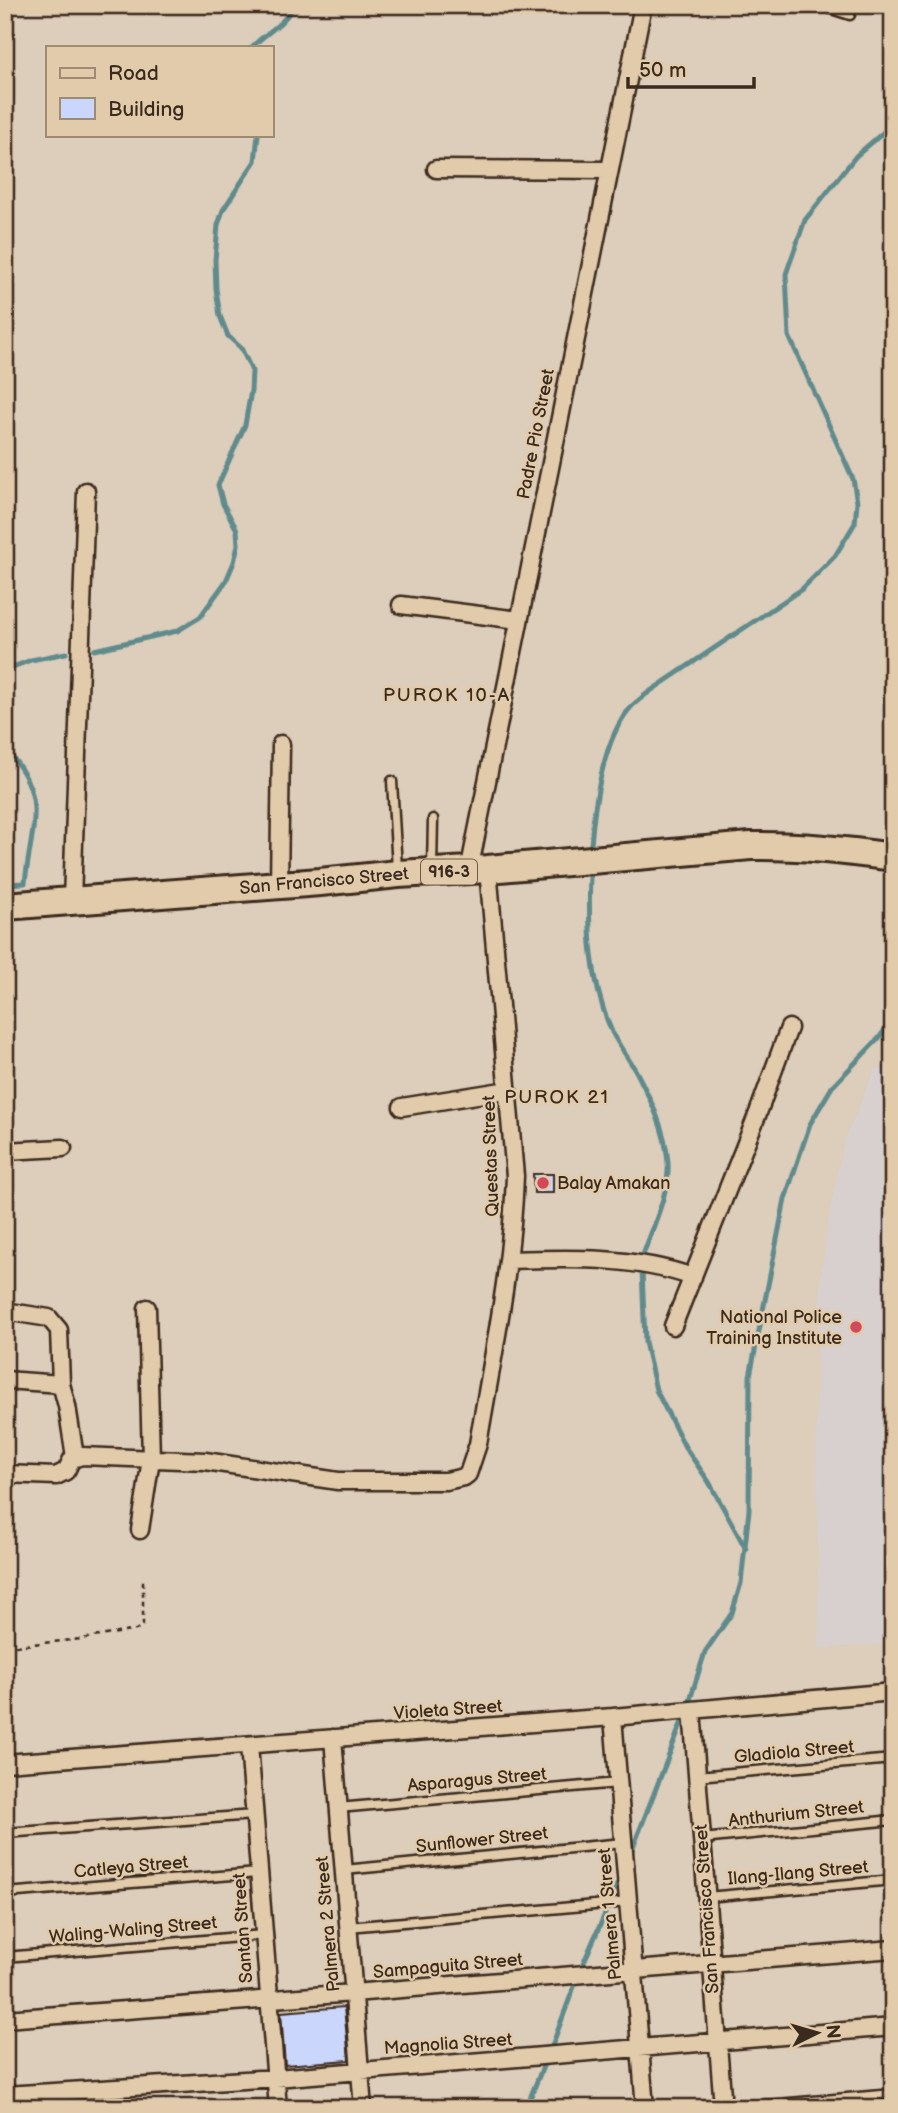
<svg xmlns="http://www.w3.org/2000/svg" width="898" height="2113" font-family="'Balsamiq Sans',sans-serif">
  <style>
    .built { fill: #d8d0cf }
    .lines { fill: none; stroke-linecap: round; stroke-linejoin: round }
    .stream { stroke: #618b8c; stroke-width: 5 }
    .building { fill: #cbd6fd; stroke: #3b2a1e; stroke-width: 2 }
    .lane-casing { stroke: #3b2a1e; stroke-width: 13 }
    .street-casing { stroke: #3b2a1e; stroke-width: 21 }
    .primary-casing { stroke: #3b2a1e; stroke-width: 32 }
    .path { stroke: #3b2a1e; stroke-width: 2.5; stroke-dasharray: 5 5; stroke-linecap: butt }
    .lane { stroke: #e2cbab; stroke-width: 8 }
    .street { stroke: #e2cbab; stroke-width: 16 }
    .primary { stroke: #e2cbab; stroke-width: 26 }
    .poi-dot { fill: #d1495b; stroke: #e2cbab; stroke-width: 2.5 }
    .labels { text-anchor: middle; dominant-baseline: central; stroke-width: 5; stroke-linejoin: round; paint-order: stroke }
    .shield { fill: #e2cbab; stroke: #6d5a48; stroke-width: 2 }
    .shield-label { font-size: 16px; font-weight: bold; fill: #3b2a1e }
    .street-label { font-size: 18px; fill: #3b2a1e; stroke: #e2cbab }
    .poi-label { font-size: 18px; fill: #3b2a1e; stroke: #e2cbab; text-anchor: start }
    .neighbourhood-label { font-size: 19px; letter-spacing: 2px; fill: #3b2a1e; stroke: #e2cbab }
  </style>
  <rect width="100%" height="100%" fill="#ddcdbb"/>
  <filter id="ink" filterUnits="userSpaceOnUse"><feTurbulence type="fractalNoise" baseFrequency=".0143" numOctaves="2"/><feDisplacementMap in="SourceGraphic" scale="14" xChannelSelector="R" yChannelSelector="G"/><feConvolveMatrix kernelMatrix="1 2 1 2 8 2 1 2 1" color-interpolation-filters="sRGB"/></filter>
  <g filter="url(#ink)">
    <path class="built" d="M893 1068V1643L819 1649 816 1378 821 1276 831 1205 845 1139 875 1069Z"/>
    <g class="lines">
      <path class="stream" d="M252 47C266 32 284 25 294 5
        M94 650 177 631 200 617 226 581 234 562 238 545 237 530 223 504 218 485 245 425 251 391 252 371 241 348 228 336 220 316 216 289 215 260 218 225 223 210 255 161 258 135
        M893 654C880 680 889 712 893 739
        M5 670 31 660 66 653
        M5 749C50 796 31 826 25 883L5 884
        M591 845C594 805 603 738 631 707 637 701 645 695 652 690L802 589 835 556 855 523 857 502 853 479 789 336 786 274 805 220 856 156 893 124
        M590 875C588 929 590 982 612 1032 619 1046 629 1059 637 1073 651 1100 666 1131 668 1163 670 1191 652 1229 643 1255
        M642 1270 645 1342 656 1390 685 1447 709 1482 746 1549
        M689 1703 705 1652 732 1613 741 1583 749 1510 750 1376 785 1199 810 1124 832 1087 879 1038 893 1019
        M632 1850 683 1719
        M612 1896 621 1876
        M583 1964 605 1914
        M552 2046 575 1984
        M526 2108 544 2064"/>
    </g>
    <path class="building" d="M533 1174H553V1193H534Z
      M344 2007 349 2060 285 2065 281 2012Z"/>
    <g class="lines">
      <g class="lane-casing">
        <path id="lane" d="M819 5 850 15
          M392 781 397 869
          M432 868 433 819
          M697 1776 893 1759
          M338 1808 618 1783
          M5 1833 254 1815
          M702 1839 893 1820
          M344 1870 623 1843
          M5 1893 258 1873
          M707 1897 893 1880
          M348 1927 628 1902
          M5 1957 263 1935
          M732 2108 893 2094"/>
      </g>
      <g class="street-casing">
        <path id="street" d="M436 169 609 170
          M401 605 519 620
          M469 871 643 5
          M279 885 281 744
          M72 901 86 491
          M402 1107 508 1090
          M5 1151 63 1148
          M509 1260C572 1258 633 1256 693 1277
          M5 1311 49 1318 59 1330 61 1384 67 1406 75 1457
          M673 1326 758 1113 789 1028
          M5 1380 61 1384
          M5 1474 56 1476 66 1471 72 1459 82 1456 205 1461 338 1481H446L464 1477 468 1474 478 1444C493 1355 512 1266 515 1176L488 869
          M140 1530 151 1459 147 1308
          M692 1710 723 2108
          M613 1717 645 2108
          M333 1738 363 2108
          M249 1745 278 2108
          M5 1763 613 1717 893 1692
          M5 2019 353 1993 893 1949
          M5 2095 276 2078 893 2027"/>
      </g>
      <g class="primary-casing">
        <path id="primary" d="M5 906 320 882 398 874 488 869 751 846C799 845 845 850 893 857"/>
      </g>
      <path class="path" d="M5 1647 81 1639 136 1630 143 1625V1580"/>
      <use href="#lane" class="lane"/>
      <use href="#street" class="street"/>
      <use href="#primary" class="primary"/>
    </g>
  </g>
  <g class="poi-dot">
    <circle cx="543" cy="1183" r="7"/>
    <circle cx="856" cy="1327" r="7"/>
  </g>
  <g class="labels">
    <rect class="shield" x="421" y="859.5" width="56" height="25" rx="5"/>
    <g class="shield-label">
      <text x="449" y="872">916-3</text>
    </g>
    <g class="street-label">
      <text transform="translate(536 434) rotate(-79)">Padre Pio Street</text>
      <text transform="translate(324 881) rotate(-5)">San Francisco Street</text>
      <text transform="translate(491 1156) rotate(-92)">Questas Street</text>
      <text transform="translate(448 1710) rotate(-4)">Violeta Street</text>
      <text transform="translate(794 1752) rotate(-5)">Gladiola Street</text>
      <text transform="translate(477 1780) rotate(-5)">Asparagus Street</text>
      <text transform="translate(796 1814) rotate(-6)">Anthurium Street</text>
      <text transform="translate(482 1840) rotate(-6)">Sunflower Street</text>
      <text transform="translate(131 1867) rotate(-5)">Catleya Street</text>
      <text transform="translate(798 1873) rotate(-5)">Ilang-Ilang Street</text>
      <text transform="translate(707 1909) rotate(-94)">San Francisco Street</text>
      <text transform="translate(610 1914) rotate(-95)">Palmera 1 Street</text>
      <text transform="translate(328 1924) rotate(-95)">Palmera 2 Street</text>
      <text transform="translate(243 1928) rotate(-94)">Santan Street</text>
      <text transform="translate(133 1930) rotate(-5)">Waling-Waling Street</text>
      <text transform="translate(448 1966) rotate(-5)">Sampaguita Street</text>
      <text transform="translate(448 2044) rotate(-4)">Magnolia Street</text>
    </g>
    <g class="poi-label">
      <text x="557" y="1183">Balay Amakan</text>
      <text x="842" y="1317" text-anchor="end">National Police<tspan x="842" dy="21">Training Institute</tspan></text>
    </g>
    <g class="neighbourhood-label">
      <text x="447" y="695">PUROK 10-A</text>
      <text x="557" y="1097">PUROK 21</text>
    </g>
  </g>
  <rect width="898" height="2113" fill="none" stroke="#e2cbab" stroke-width="28"/>
  <rect x="14" y="14" width="870" height="2085" fill="none" stroke="#3b2a1e" stroke-width="2.5" filter="url(#ink)"/>
  <rect x="46" y="46" width="228" height="91" fill="#e2cbab" stroke="#9f8b73" stroke-width="2"/>
  <rect x="60" y="68" width="35" height="10" fill="#e2cbab" stroke="#9f8b73" stroke-width="2"/>
  <text x="108" y="80" font-size="21" fill="#3b2a1e">Road</text>
  <rect x="60" y="98" width="35" height="21" fill="#cbd6fd" stroke="#9f8b73" stroke-width="2"/>
  <text x="108" y="116" font-size="21" fill="#3b2a1e">Building</text>
  <g transform="translate(817 2033) rotate(85)" stroke="#e2cbab" stroke-width="5" paint-order="stroke">
  <path d="M0-5L12 26L0 18L-12 26Z" fill="#3b2a1e"/>
  <text y="-10" font-size="19" font-weight="bold" text-anchor="middle" fill="#3b2a1e">N</text>
  </g>
  <path d="M628 77v10h126v-10" fill="none" stroke="#3b2a1e" stroke-width="3.5"/>
  <text x="639" y="77" font-size="21" fill="#3b2a1e" stroke="#e2cbab" stroke-width="5" paint-order="stroke">50 m</text>
</svg>
